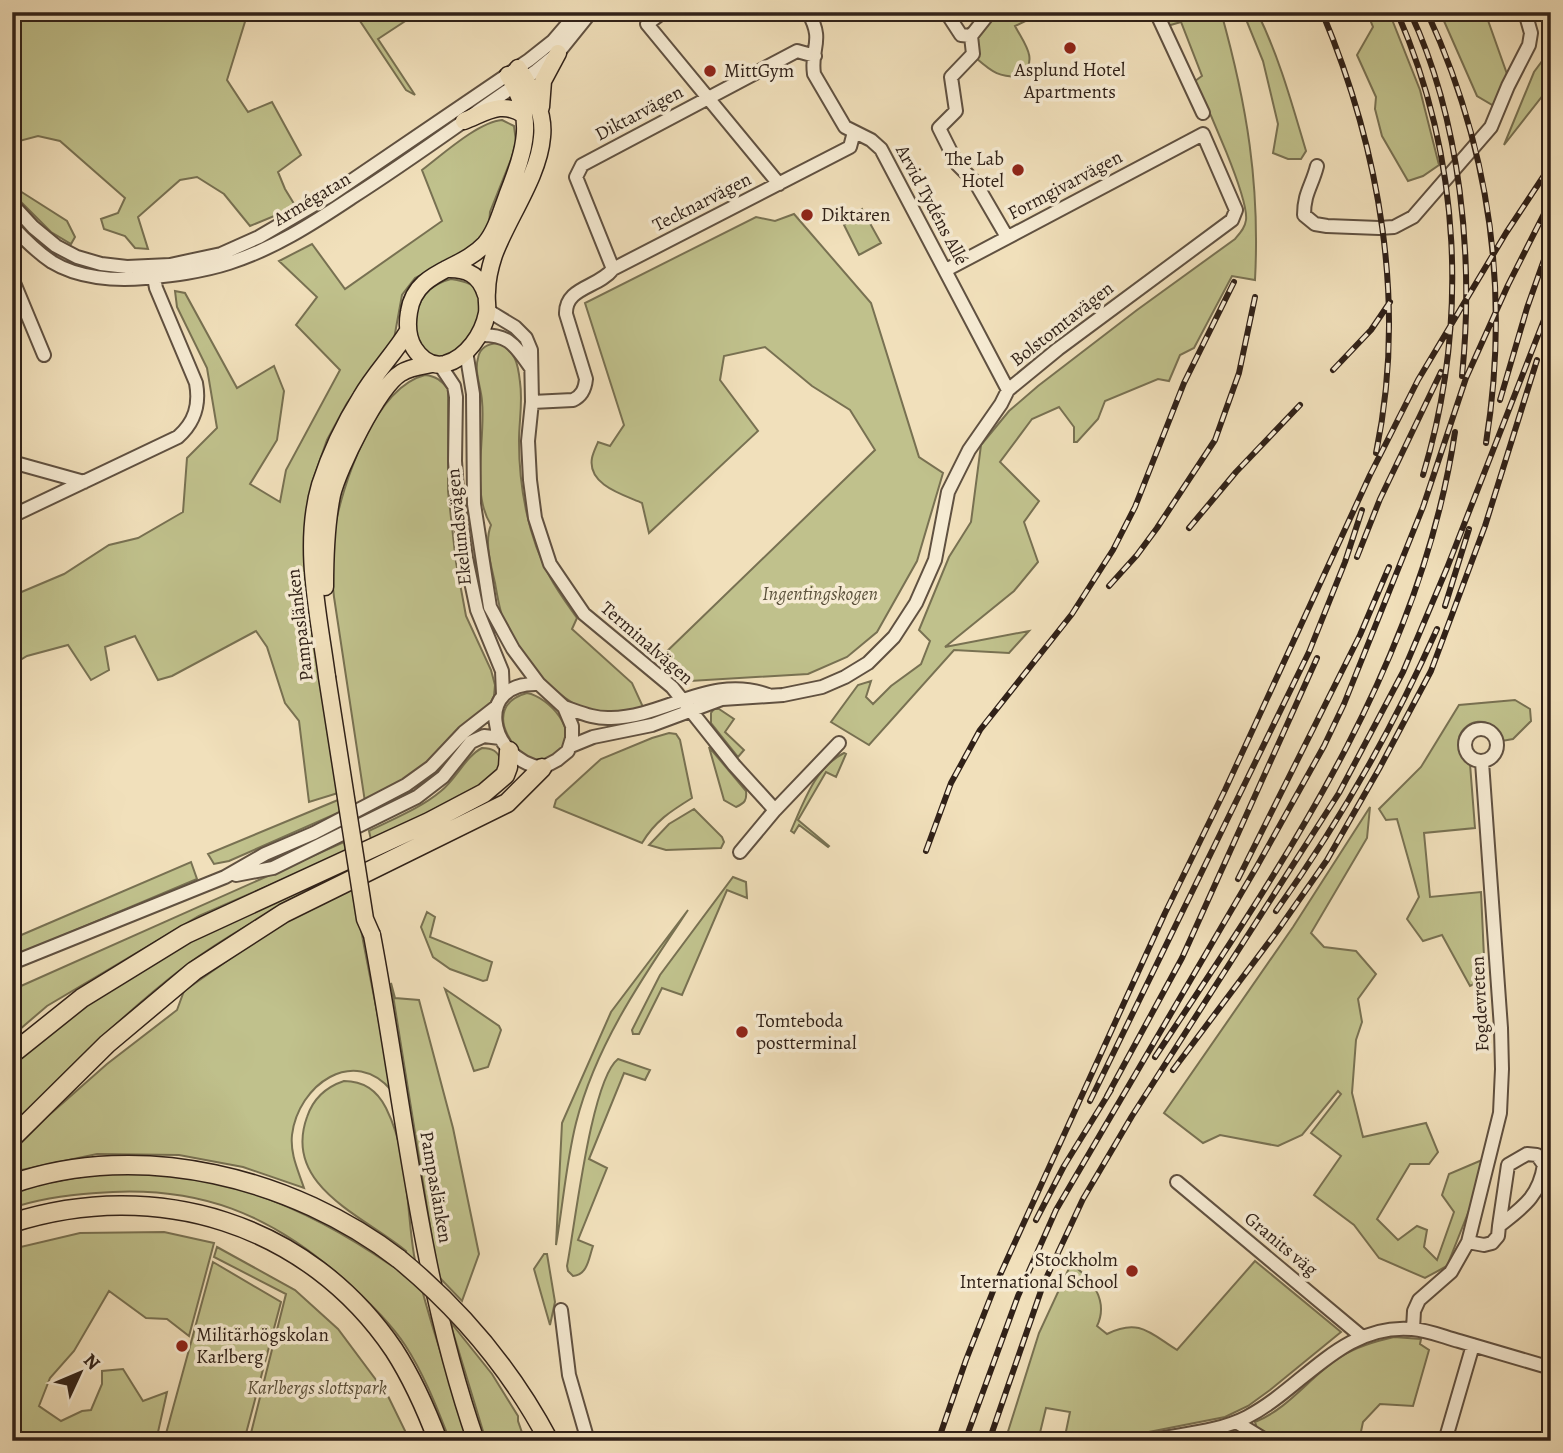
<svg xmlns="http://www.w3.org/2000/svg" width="1563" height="1453" font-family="Alegreya,serif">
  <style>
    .green { fill: #c0c18c; stroke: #787152; stroke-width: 2 }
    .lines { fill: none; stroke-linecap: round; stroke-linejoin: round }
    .minor-casing { stroke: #605141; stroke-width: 16 }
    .major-casing { stroke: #302118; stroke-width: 19 }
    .highway-casing { stroke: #302118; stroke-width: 21 }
    .minor { stroke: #f6ebd3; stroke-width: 12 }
    .major { stroke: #f1e0bb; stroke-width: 16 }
    .highway { stroke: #f1e0bb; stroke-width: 18 }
    .rail-casing { stroke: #302118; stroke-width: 6 }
    .rail { stroke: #f6ebd3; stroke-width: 3.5; stroke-dasharray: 10; stroke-linecap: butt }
    .major-bridge-casing { stroke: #302118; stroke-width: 19; stroke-linecap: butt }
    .highway-bridge-casing { stroke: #302118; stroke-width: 21; stroke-linecap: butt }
    .major-bridge { stroke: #f1e0bb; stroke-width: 16 }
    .highway-bridge { stroke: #f1e0bb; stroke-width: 18 }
    .poi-dot { fill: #8f2418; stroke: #f6ebd3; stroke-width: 2.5 }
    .labels { text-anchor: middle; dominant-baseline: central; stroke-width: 7; stroke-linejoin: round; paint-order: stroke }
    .poi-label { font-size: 19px; fill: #302118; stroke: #f6ebd3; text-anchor: start }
    .street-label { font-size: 19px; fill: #302118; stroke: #f6ebd3 }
    .park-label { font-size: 19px; font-style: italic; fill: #5b513b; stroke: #f6ebd3 }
  </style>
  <rect width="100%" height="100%" fill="#f1e0bb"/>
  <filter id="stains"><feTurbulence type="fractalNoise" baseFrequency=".00286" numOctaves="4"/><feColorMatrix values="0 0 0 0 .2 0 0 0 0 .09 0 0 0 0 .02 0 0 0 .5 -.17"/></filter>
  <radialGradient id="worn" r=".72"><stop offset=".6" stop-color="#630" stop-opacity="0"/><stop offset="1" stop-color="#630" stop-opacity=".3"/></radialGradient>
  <path class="green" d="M12 12H248L227 80 248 112 272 102 301 155 278 172 285 189 296 207 250 226 224 194 197 177 180 180 138 217 148 249 135 248 125 236 104 229 101 219 118 213 125 198 60 141 38 136 19 141 12 155Z
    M354 12H390L388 15 396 12H419L378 39 415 95 406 90Z
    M997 12H1044L1015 26C1025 45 1038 58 1022 77 999 77 993 73 976 58L977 37Z
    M1159 12H1221C1247 105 1260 184 1255 280L1232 276 1194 348 1180 355 1169 381 1158 379 1105 401 1098 419 1077 442H1074V427L1059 407 1032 419 1000 462 1039 501 1024 522 1038 562 1014 591 945 647 1029 631 1009 653 954 650 869 745 831 722 858 685 871 681 866 697 873 704 891 686 921 664 930 641 919 630 949 557 971 522 981 445 1009 411 1038 386 1137 310 1235 239C1240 233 1245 228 1246 220 1249 198 1207 106 1195 81L1202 76 1181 22 1167 26Z
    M1243 12H1257C1279 56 1292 104 1306 151L1301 159H1288L1273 153 1278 124 1263 61Z
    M1367 12H1389L1420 90 1439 165 1423 176 1408 181 1382 136 1375 109 1376 97 1357 55 1373 27Z
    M1440 12H1485L1507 74 1494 106 1477 96Z
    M1551 49V85L1504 145 1534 72Z
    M502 120 514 126 516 142 512 157 490 212 489 225 480 240 470 251 415 278 402 295 394 339 347 403 327 440 313 480 307 509 338 793 309 802 299 721 285 703 267 647 256 631 172 676 158 680 135 636 105 647 109 670 91 680 68 645 27 656 12 665V596L64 574 109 545 138 538 183 512 187 458 217 428 207 368 177 307 175 291 185 293 237 388 274 366 284 391 277 440 250 484 280 502 286 470 340 370 296 325 317 297 279 261 312 244 345 289 442 221 422 170C442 155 478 122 502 120Z
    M20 191 67 221 75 237 71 244 51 232 15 196Z
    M862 209 881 243 859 255 844 225Z
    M794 214 871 303 919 457 943 473 917 561 877 632 847 657 808 674 690 681 660 658 875 450 850 410 812 386 765 347 724 356 720 380 758 431 649 533 642 503C624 495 587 485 592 458 593 453 596 447 598 442L610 446 624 425 585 303 756 217 775 221Z
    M451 279C464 281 478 284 482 299 486 314 462 352 446 357 441 358 434 357 429 357 426 352 419 345 417 339 415 334 416 327 416 322 416 299 430 284 451 279Z
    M498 343C516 351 518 364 520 382 523 402 519 421 519 441 519 487 528 537 550 577 558 592 568 605 577 618L572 629 632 683 643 707C632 710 618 715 606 714 569 713 526 666 510 635 501 619 498 600 495 583 491 565 484 542 491 525 470 492 486 439 482 401 481 387 474 372 478 358 480 347 488 344 498 343Z
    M425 375C436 376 442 381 448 389V491L456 562 466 616 491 670 495 685 494 696 490 704 456 731 445 745 414 776 365 802 334 597C331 575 330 554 334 532 342 485 374 388 425 375Z
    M527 693C549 697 582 733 558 753 555 756 548 760 544 761 519 765 476 707 527 693Z
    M1515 700 1530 709 1531 721 1513 739 1502 741C1499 737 1496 731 1493 727 1476 710 1440 737 1470 764L1475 828 1424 833 1430 897 1481 892 1485 979 1470 986 1442 935 1423 941 1407 919 1419 897 1397 819 1386 820 1379 809 1421 767 1459 705Z
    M714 709H719L734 719 725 732 744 750 738 757 711 723V713Z
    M669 733 676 734 680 740 692 798C671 811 655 821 642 843L554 807 556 800 601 759 652 738Z
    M709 747 746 791C747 800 745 803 736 807L724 800Z
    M482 748C493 748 497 751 502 761L499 777 372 844 369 831C393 819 421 808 441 791 456 779 466 756 482 748Z
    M844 753 846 754 836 777 826 772 798 820 829 846 828 847 799 825 794 833 791 831C803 804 815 767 844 753Z
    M338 800 340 812 229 861 214 864 208 854Z
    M1370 807 1367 838 1311 933 1324 947 1356 951 1376 974 1358 999 1362 1022 1356 1040 1352 1093 1363 1137 1426 1123 1438 1152 1429 1164H1410L1377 1219 1398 1240 1417 1226 1427 1230 1424 1247 1437 1260 1454 1212 1442 1195 1449 1174 1482 1160 1470 1208 1447 1266 1425 1278 1379 1258 1354 1225 1314 1195 1341 1156 1311 1133 1341 1094 1338 1091 1302 1135 1278 1146 1220 1135 1203 1143 1164 1113 1293 927Z
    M694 809 722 837 724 842 721 848 666 850 649 845 669 824Z
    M344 842 346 852 199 916 47 1006 12 1036V990Z
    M191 862 197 879 12 957V939Z
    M334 874 336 877C284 905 231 932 184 967 121 1015 67 1071 12 1127V1063L71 1015 166 953Z
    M733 877 746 882 747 898 727 890 682 995 662 988 639 1034H633L632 1030 660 975Z
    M353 884C364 953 380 1021 392 1091 354 1045 298 1085 292 1135 290 1154 298 1170 304 1188L243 1167 179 1155 97 1154 12 1172V1152L48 1116 107 1064 177 1010 184 991 264 935Z
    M688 910C643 977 596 1044 576 1123 566 1163 563 1205 556 1245L562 1123 611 1012Z
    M427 912 435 917 430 937 492 962 487 980 483 981 450 969 433 957 421 927Z
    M391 983 395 998 419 1000 453 1128 479 1254 462 1301 438 1276Z
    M445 989 499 1026 501 1030 488 1067 474 1071Z
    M618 1059 650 1070 645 1080 624 1073 589 1159 607 1168 578 1240 593 1246C589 1257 588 1275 573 1276L568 1271 567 1266C575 1226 591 1080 618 1059Z
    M344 1081C364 1081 377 1090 386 1108 409 1154 406 1206 414 1255 418 1279 426 1304 433 1328 445 1366 456 1403 469 1441H450C437 1408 424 1374 405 1345 389 1321 368 1301 347 1282 272 1214 198 1184 96 1193 68 1195 38 1199 12 1208V1190C60 1180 111 1169 161 1173 246 1181 323 1218 392 1266L406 1251C364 1216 282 1186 307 1117 313 1099 326 1087 344 1081Z
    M164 1232 214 1243 189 1336 167 1319 146 1318 109 1291 74 1351 50 1378 39 1406 61 1421 82 1411 91 1410 102 1384V1371L123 1369 143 1401 167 1392 156 1441H12V1249L80 1233Z
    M217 1247 295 1290 338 1329 388 1396 410 1441H249L286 1294 214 1257Z
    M544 1254H547L555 1302 550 1325 534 1269Z
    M1255 1261 1341 1332 1270 1390 1248 1406 1225 1417 1103 1441H1064L1070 1412 1046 1408 1038 1441H1005L1039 1333 1071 1264C1092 1278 1109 1301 1097 1326L1107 1334C1139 1318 1150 1333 1177 1350Z
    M213 1262 281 1302 244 1441H164Z
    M452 1324 492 1374 518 1416V1421L525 1441H486L452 1329Z
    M1394 1337 1421 1339 1420 1344 1429 1350 1413 1406 1380 1404 1363 1422 1359 1441H1293L1279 1432 1269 1441 1257 1428 1255 1422C1290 1408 1311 1375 1342 1356 1358 1346 1376 1341 1394 1337Z"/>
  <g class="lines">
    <g class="minor-casing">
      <path id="minor" d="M663 12 647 24 779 184
        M808 12C825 42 810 47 814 74L845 127 871 140 881 149 1008 390
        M946 12 961 35 971 36
        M990 12 971 36 973 54 951 77 956 111 939 128 957 164 975 182 1007 237
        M1156 12 1203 113
        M1317 166C1312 186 1304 193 1304 215L1315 224 1327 226 1379 228 1394 227 1413 217 1491 127 1508 86 1529 45 1531 33 1525 12
        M12 204 33 227 56 246 77 257 101 264 127 267 170 265 221 254 259 237 329 196 529 60 553 41 578 12
        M12 226C24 239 37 252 52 262 78 278 115 281 145 278 173 275 201 272 229 263 273 249 312 224 351 198 414 158 474 113 536 71L558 53 591 12
        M613 269 576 177 582 165 797 51 815 56
        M12 278 44 355
        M487 310 515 327 526 338 531 350 532 402 528 441 530 480 535 518 550 564 584 614 672 687 734 765 775 810
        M478 335C509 334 514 344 531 368
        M466 351 473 394 474 504 490 607 513 649 539 684 564 707 572 726V738L568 751 557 760 542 768C487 758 474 681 539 684
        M440 365 454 386 456 397 455 461 458 505 466 558 477 610 502 671 503 695
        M532 402 573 400C582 396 585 389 586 379L566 314C565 287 598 288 613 269L850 147 854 132
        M12 462 84 482
        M12 516 178 437C195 422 200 405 196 383L156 288 153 272
        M564 707C579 712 594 719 611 718 666 717 711 674 768 695
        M1465 745a16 16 0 1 1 32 0a16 16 0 1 1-32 0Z
        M571 746 593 737 652 725 722 699 783 695 822 687 845 677 868 663 894 637 916 603 935 560 948 492 969 450 1001 404 1008 390 1058 349 1232 220 1236 210 1203 134 946 270
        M740 852 775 810 839 743
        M236 875 273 868 417 797 443 777 471 742 484 736 500 738
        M12 963 225 877 265 854 314 833 406 785 431 767 464 732 496 707
        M1177 1182 1361 1336
        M1468 1242 1484 1245 1492 1243 1498 1236 1499 1226C1523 1207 1539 1197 1544 1165L1537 1155 1527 1154 1508 1165 1499 1226
        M561 1310 569 1375 588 1441
        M1413 1329 1414 1311 1419 1300 1451 1272 1468 1242 1500 1113 1502 1069 1501 1028 1482 762
        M1236 1422 1267 1441
        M1149 1441C1181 1434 1218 1432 1247 1417 1303 1388 1342 1323 1412 1329 1428 1330 1444 1337 1459 1341 1489 1350 1520 1359 1551 1368
        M1445 1441 1473 1345"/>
    </g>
    <g class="major-casing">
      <path id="major" d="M508 75C537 120 524 151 507 196 501 212 496 231 485 244 460 271 415 270 409 312 407 324 408 338 414 348 421 359 432 367 445 364 467 358 483 334 487 313 488 306 486 299 487 292 487 279 490 267 494 255 507 219 539 176 542 137 545 112 532 88 518 68
        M541 107 543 81 558 53
        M464 121C487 112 501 100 524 115
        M446 269C466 268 480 274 486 295
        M325 587C325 557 326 525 332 495 338 469 378 387 401 373 410 367 422 366 432 364
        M327 677C319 616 302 546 320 485 330 454 344 424 361 397 375 373 394 354 408 331
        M372 935C404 1104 419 1277 476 1441"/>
    </g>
    <g class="highway-casing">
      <path id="highway" d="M12 1054 82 998 186 934 429 822 484 793 505 775 508 767 509 751
        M12 1138 107 1044 194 971 284 913 507 803 542 768
        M12 1184C141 1139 294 1178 399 1259
        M12 1223C156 1177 308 1223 394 1350 412 1378 426 1409 438 1441"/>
    </g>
    <use href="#minor" class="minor"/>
    <use href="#major" class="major"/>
    <use href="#highway" class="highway"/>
    <g class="rail-casing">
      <path id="rail" d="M1322 12C1380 150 1407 305 1376 453
        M1397 12C1461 158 1469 323 1423 475
        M1410 12C1461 120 1474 259 1462 376
        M1427 12C1491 151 1510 293 1486 443
        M1333 370 1371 330 1390 302
        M1500 400 1527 308 1551 240
        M1189 528 1236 472 1300 405
        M1357 557 1380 499 1441 372
        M1109 586 1137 555 1157 528 1215 440 1239 373 1255 297
        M1445 606 1469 529
        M926 851 951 783 980 730 1072 614 1113 550 1135 507 1184 383 1234 282
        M1238 879 1360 635 1389 567
        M1276 911C1339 823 1393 728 1437 629
        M1155 1057C1283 864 1420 666 1455 432
        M1173 1070 1278 930 1327 860 1379 769 1431 671 1485 526 1537 360
        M1107 1096 1182 958 1317 658
        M1090 1101 1309 652 1345 562 1362 510
        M1036 1220 1064 1166 1111 1090
        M938 1441 966 1360 995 1286 1165 913 1225 790 1370 475 1418 380 1506 233 1551 165
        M965 1441 1018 1296 1056 1210 1256 868 1324 746 1344 704 1423 507 1466 378 1508 285 1551 200
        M989 1441 1043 1285 1083 1199 1132 1116 1339 793 1403 672 1447 568 1551 302"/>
    </g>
    <use href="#rail" class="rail"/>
    <g class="major-bridge-casing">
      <path id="major-bridge" d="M327 677 365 919 372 935"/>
    </g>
    <g class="highway-bridge-casing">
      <path id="highway-bridge" d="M399 1259C461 1310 511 1369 549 1441"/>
    </g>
    <use href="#major-bridge" class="major-bridge"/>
    <use href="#highway-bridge" class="highway-bridge"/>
  </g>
  <g class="poi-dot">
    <circle cx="1070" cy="48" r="7"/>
    <circle cx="710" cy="71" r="7"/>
    <circle cx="1018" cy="170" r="7"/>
    <circle cx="807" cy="215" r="7"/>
    <circle cx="742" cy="1032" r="7"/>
    <circle cx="1132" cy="1271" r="7"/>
    <circle cx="182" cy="1346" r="7"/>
  </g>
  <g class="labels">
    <g class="poi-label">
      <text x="1070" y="70" text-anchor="middle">Asplund Hotel<tspan x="1070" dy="22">Apartments</tspan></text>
      <text x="724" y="71">MittGym</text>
      <text x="1004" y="159" text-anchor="end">The Lab<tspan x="1004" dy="22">Hotel</tspan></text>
      <text x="821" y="215">Diktaren</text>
      <text x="756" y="1021">Tomteboda<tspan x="756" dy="22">postterminal</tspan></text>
      <text x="1118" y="1260" text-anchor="end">Stockholm<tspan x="1118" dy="22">International School</tspan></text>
      <text x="196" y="1335">Militärhögskolan<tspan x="196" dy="22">Karlberg</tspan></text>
    </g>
    <g class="street-label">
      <text transform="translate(639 113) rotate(-28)">Diktarvägen</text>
      <text transform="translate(1065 185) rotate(-28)">Formgivarvägen</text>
      <text transform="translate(312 199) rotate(-31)">Armégatan</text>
      <text transform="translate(702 202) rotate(-27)">Tecknarvägen</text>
      <text transform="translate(932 205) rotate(62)">Arvid Tydéns Allé</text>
      <text transform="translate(1062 324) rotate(-38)">Bolstomtavägen</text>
      <text transform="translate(459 527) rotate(-96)">Ekelundsvägen</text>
      <text transform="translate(300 625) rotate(-97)">Pampaslänken</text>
      <text transform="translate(647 643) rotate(41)">Terminalvägen</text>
      <text transform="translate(1480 1004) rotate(-93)">Fogdevreten</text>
      <text transform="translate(436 1187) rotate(80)">Pampaslänken</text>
      <text transform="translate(1281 1244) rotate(40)">Granits väg</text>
    </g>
    <g class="park-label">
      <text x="820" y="594">Ingentingskogen</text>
      <text x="317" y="1388">Karlbergs slottspark</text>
    </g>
  </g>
  <rect width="1563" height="1453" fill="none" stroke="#f1e0bb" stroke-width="42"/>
  <rect x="14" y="14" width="1535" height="1425" fill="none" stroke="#302118" stroke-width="3.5"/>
  <rect x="21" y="21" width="1521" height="1411" fill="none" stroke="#302118" stroke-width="2"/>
  <g transform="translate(80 1373) rotate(46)" stroke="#f6ebd3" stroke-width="5" paint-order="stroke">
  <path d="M0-5L12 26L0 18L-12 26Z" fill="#302118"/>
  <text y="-10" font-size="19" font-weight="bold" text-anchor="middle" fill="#302118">N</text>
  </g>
  <rect width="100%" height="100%" filter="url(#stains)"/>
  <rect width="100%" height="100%" fill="url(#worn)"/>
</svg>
